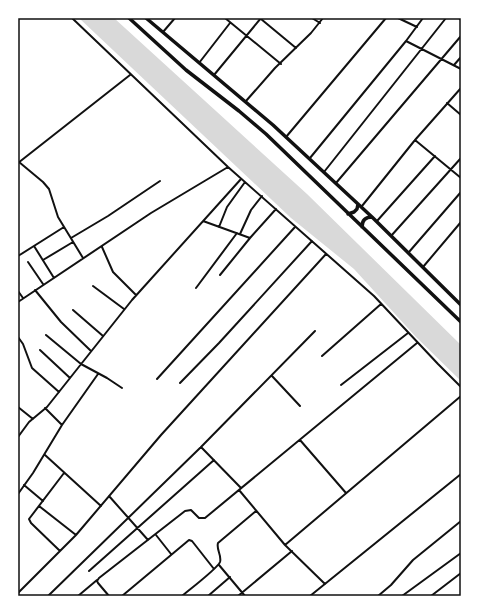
<svg xmlns="http://www.w3.org/2000/svg" width="479" height="614" font-family="Lora,serif">
  <style>
    .water { fill: #d9d9d9 }
    .lines { fill: none; stroke-linecap: round; stroke-linejoin: round }
    .minor { stroke: #111; stroke-width: 2 }
    .trunk { stroke: #111; stroke-width: 3.5 }
    .neatline { fill: none; stroke: #111; stroke-width: 1.5 }
  </style>
  <rect width="100%" height="100%" fill="#fff"/>
  <path class="water" d="M79 18H114L307 194 461 345V381L416 337 354 269 291 218Z"/>
  <g class="lines">
    <path class="minor" d="M72 18 228 167 374 296 438 364 461 387
      M225 18 281 64
      M312 18 320 23
      M398 18 417 27
      M459 18 461 20
      M261 19 296 48
      M163 32 175 18
      M406 41 461 69
      M199 63 230 23
      M454 65 461 57
      M214 75 261 18
      M246 101 275 68 311 33 323 18
      M447 103 461 115
      M286 137 386 18
      M415 140 461 178
      M310 158 406 41 423 18
      M19 162 43 182 49 189 58 217 83 258
      M18 163 130 75
      M324 172 446 18
      M336 183 461 36
      M362 206 415 140 461 88
      M203 221 250 238
      M377 221 435 156
      M219 227 227 207 245 182
      M240 234 251 210 262 196
      M391 236 461 158
      M71 238 108 216 160 181
      M34 246 54 278
      M102 247 113 272 136 295
      M409 252 461 192
      M18 256 64 227
      M43 260 73 242
      M28 262 43 284
      M423 267 461 222
      M220 275 250 238 276 209
      M93 286 124 309
      M196 288 237 233
      M35 290 61 322 91 351
      M18 291 23 298
      M18 302 151 213 228 167
      M73 310 103 336
      M46 335 81 364 107 378 122 388
      M18 337 23 344 32 368 59 392
      M40 350 70 378
      M322 356 381 304
      M272 376 300 406
      M157 379 295 227
      M180 383 219 343 312 241
      M341 385 408 333
      M18 407 33 419
      M62 425 98 374
      M18 437 29 422 47 407 132 300 241 179
      M300 440 346 493
      M201 447 241 488
      M45 455 101 506
      M24 485 43 501
      M239 490 285 545 325 584
      M18 494 33 473 62 425 45 408
      M109 496 148 540
      M39 506 76 535
      M156 535 171 554
      M285 545 461 396
      M60 551 31 523 29 519 64 473
      M219 565 245 596
      M89 571 214 460
      M18 593 76 535 161 435 326 254
      M48 596 201 447 315 331
      M78 596 97 580
      M109 596 98 583 97 581 99 578 185 511 191 510 199 518H205L417 343
      M122 596 189 540 192 541 214 569
      M182 596C189 590 218 568 220 562 222 555 216 550 218 543L256 511
      M208 596 230 577
      M238 596 292 551
      M310 596 461 474
      M378 596 391 585 413 560 461 521
      M402 596 461 553
      M431 596 461 573"/>
    <path class="trunk" d="M129 18 186 70 239 111 266 134 461 322
      M146 18 273 125 372 217 461 305
      M348 214 354 212 357 209 358 204
      M362 227C362 221 365 217 372 217"/>
  </g>
  <rect width="479" height="614" fill="none" stroke="#ffffff" stroke-width="38"/>
  <rect x="19" y="19" width="441" height="576" class="neatline"/>
</svg>
